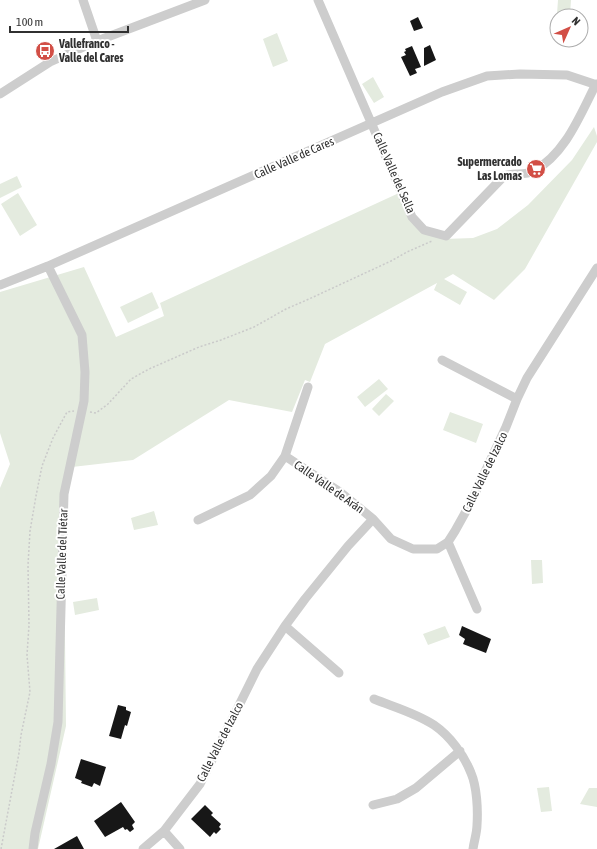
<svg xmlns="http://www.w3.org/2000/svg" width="597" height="849" font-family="'Asap Condensed',sans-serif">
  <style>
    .green { fill: #e4ebdf }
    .building { fill: #171717 }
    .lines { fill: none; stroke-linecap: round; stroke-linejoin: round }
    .path { stroke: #cacaca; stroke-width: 1.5; stroke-dasharray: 2 2; stroke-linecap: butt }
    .minor { stroke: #cdcdcd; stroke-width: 9 }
    .labels { text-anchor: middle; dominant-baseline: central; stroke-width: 4; stroke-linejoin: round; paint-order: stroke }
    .poi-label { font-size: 12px; font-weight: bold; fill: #303030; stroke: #fff; text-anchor: start }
    .street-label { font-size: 12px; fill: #303030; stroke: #fff }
  </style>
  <rect width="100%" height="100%" fill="#fff"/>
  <path class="green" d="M558 0H571L570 15 557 14Z
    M277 33 288 61 273 67 263 39Z
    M373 77 384 97 374 103 362 84Z
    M594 127 597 136V142L525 269 494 300 453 274 444 279 467 292 460 305 434 290 437 283 325 344 310 382 305 380 292 412 229 400 133 460 72 467 67 500 64 552 66 726 38 849H0V488L10 464 0 433V292L84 267 116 337 164 316 160 303 399 193 408 217 444 239 473 238 497 229 528 205 572 160Z
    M17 176 22 187 0 198V184Z
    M18 193 37 225 20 236 1 204Z
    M152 292 159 308 128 323 120 307Z
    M379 379 388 389 365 407 357 397Z
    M386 394 394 401 379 416 372 409Z
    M450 412 483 424 476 443 443 430Z
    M154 511 158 525 134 530 131 518Z
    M531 560H542L543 583 532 584Z
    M97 598 99 610 75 615 73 602Z
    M445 626 450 637 428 645 423 634Z
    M549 787 552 811 541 812 537 788Z
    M589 788H597V807L580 804Z"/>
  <path class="building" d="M418 17 423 28 414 31 410 21Z
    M430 45 436 60 424 66V48Z
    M412 46 421 67 415 69 417 73 410 76 401 57 406 55 404 52 406 51 405 49Z
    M462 626 491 639 486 653 463 644 465 639 459 635Z
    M118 705 126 707V710L131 712 127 726 125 725 121 739 109 736Z
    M81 759 106 767 100 786 94 783 92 787 81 783 82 781 75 778Z
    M121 802 135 822 132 825 134 829 130 832 127 829 125 830 123 827 105 837 94 821Z
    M205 805 213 813 211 815 221 824 219 827 221 829 216 834 214 832 210 837 191 819Z
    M77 836 84 849H54Z"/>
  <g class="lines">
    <path class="path" d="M90 412 96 413 108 404 131 379 149 369 199 347 221 340 254 327 286 309 309 299 391 261 407 252 432 241
      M1 849 19 753 21 735 30 692 27 655 29 625 28 565 30 531 36 496 42 466 53 438 67 412 74 411"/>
    <path class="minor" d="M83 0 97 41
      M318 0 412 217 424 230 446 236 504 176C514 172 524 176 534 171 566 153 580 115 596 84
      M0 94 50 62 97 41 205 0
      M0 285 48 266 442 92 487 76 520 74 567 75 597 85
      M442 360 517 399
      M285 456 308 387
      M198 520 250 495 271 476 285 456 340 492 373 519
      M448 542 477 609
      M285 626 339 673
      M374 699C394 707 416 713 434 725 450 736 464 755 471 773 477 787 478 810 477 825 477 833 474 841 473 849
      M373 805 397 799 416 788 460 751
      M164 831 180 849
      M33 849 35 833 51 764 58 722 64 494 84 401 85 372 82 335 48 266
      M143 849 164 831 200 784 257 669 285 626 305 599 348 546 373 519 391 539 413 549H437L448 542 455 531 470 504 506 427 517 399 527 378 597 268"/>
  </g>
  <defs>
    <g id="bus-disc" transform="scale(1)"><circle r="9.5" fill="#d24f46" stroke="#fff"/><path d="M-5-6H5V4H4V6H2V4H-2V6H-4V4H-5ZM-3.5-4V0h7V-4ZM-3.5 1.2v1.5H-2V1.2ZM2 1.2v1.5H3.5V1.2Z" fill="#fff"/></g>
    <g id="supermarket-disc" transform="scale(1)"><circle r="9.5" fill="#d24f46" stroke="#fff"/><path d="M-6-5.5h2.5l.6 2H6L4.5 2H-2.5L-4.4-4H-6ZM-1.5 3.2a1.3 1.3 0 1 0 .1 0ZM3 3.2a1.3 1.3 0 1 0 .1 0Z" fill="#fff"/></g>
  </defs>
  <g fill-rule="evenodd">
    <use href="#bus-disc" x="45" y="51"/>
    <use href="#supermarket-disc" x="536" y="169"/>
  </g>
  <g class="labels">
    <g class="poi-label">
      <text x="59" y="44">Vallefranco -<tspan x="59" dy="14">Valle del Cares</tspan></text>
      <text x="522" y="162" text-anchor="end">Supermercado<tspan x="522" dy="14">Las Lomas</tspan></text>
    </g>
    <g class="street-label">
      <text transform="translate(294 158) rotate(-24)">Calle Valle de Cares</text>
      <text transform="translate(394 173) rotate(66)">Calle Valle del Sella</text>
      <text transform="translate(485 472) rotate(-64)">Calle Valle de Izalco</text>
      <text transform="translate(329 487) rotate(35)">Calle Valle de Arán</text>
      <text transform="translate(62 554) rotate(-88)">Calle Valle del Tiétar</text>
      <text transform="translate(220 742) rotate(-63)">Calle Valle de Izalco</text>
    </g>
  </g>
  <g transform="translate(569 28) rotate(45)"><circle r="19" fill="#ffffff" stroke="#acacac"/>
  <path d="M0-3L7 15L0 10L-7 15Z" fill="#d24f46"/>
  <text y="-6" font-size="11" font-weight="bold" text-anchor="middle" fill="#303030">N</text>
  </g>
  <path d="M10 26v6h118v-6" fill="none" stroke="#303030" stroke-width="2"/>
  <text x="16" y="26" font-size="12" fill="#303030" stroke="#ffffff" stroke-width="3" paint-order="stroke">100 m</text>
</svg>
